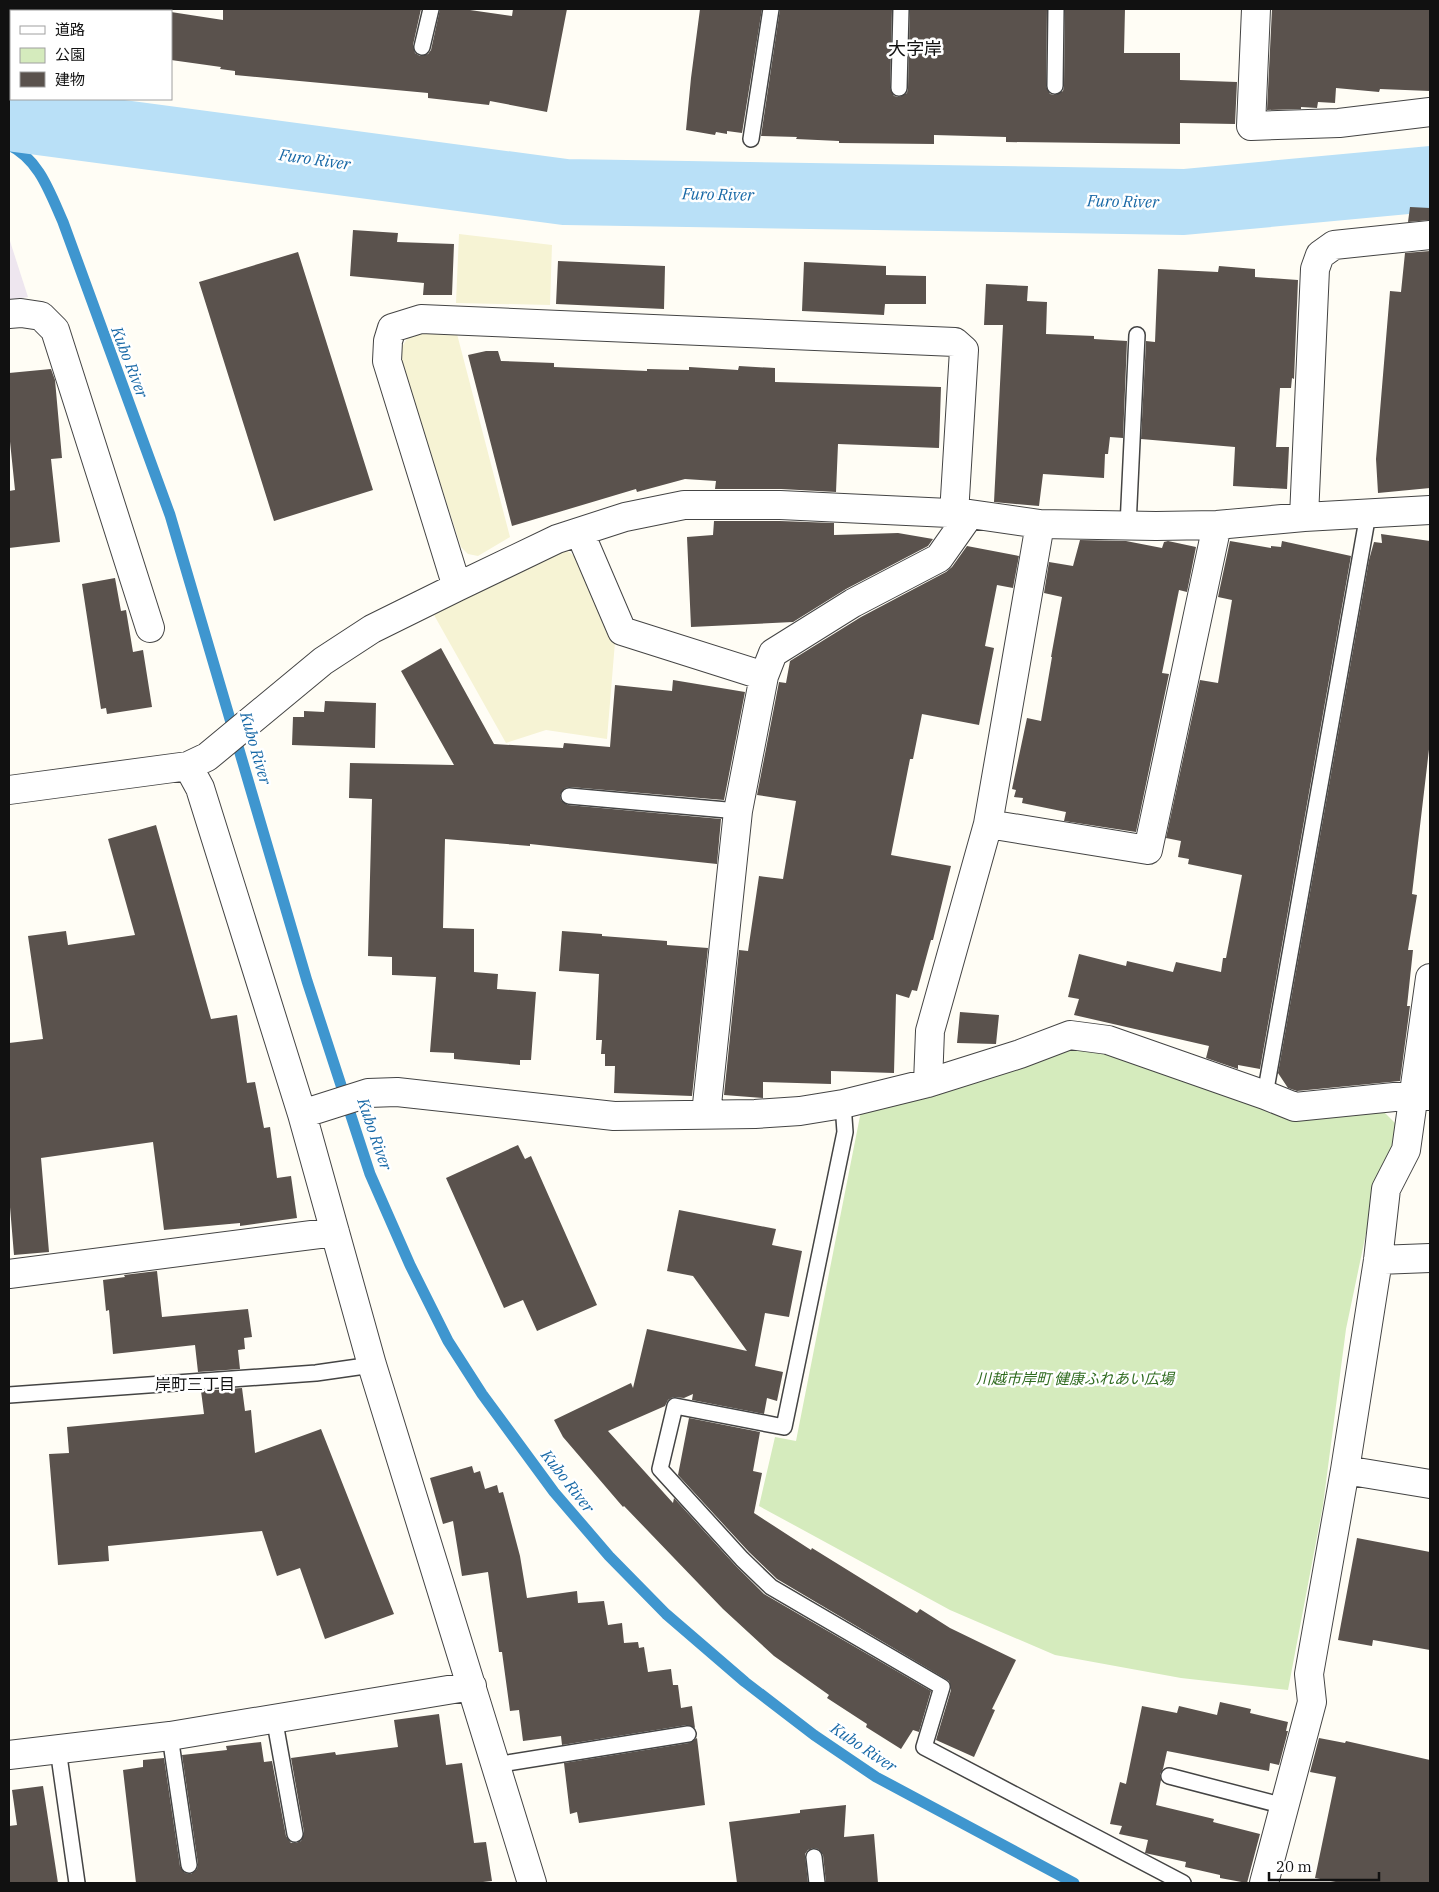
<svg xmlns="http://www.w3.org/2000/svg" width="1439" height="1892" font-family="'IBM Plex Serif','Noto Sans JP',serif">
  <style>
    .industrial { fill: #eee6ef }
    .farmland { fill: #f6f3d4 }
    .green { fill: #d5ebbd }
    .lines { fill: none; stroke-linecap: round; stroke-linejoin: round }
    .stream { stroke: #3f96cf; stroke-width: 11 }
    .river { stroke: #b9e0f7; stroke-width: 66 }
    .building { fill: #5a524d }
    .lane-casing { stroke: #444; stroke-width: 18 }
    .street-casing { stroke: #444; stroke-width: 30 }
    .lane { stroke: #fff; stroke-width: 15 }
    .street { stroke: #fff; stroke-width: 28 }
    .labels { text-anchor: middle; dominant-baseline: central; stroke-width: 5; stroke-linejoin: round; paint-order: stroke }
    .park-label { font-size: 15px; font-style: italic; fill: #2f6b1f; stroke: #fff }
    .water-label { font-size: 16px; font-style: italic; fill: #1768a6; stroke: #fff }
    .neighbourhood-label { font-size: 16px; fill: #111; stroke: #fff }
    .quarter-label { font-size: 18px; fill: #111; stroke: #fff }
  </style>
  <rect width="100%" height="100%" fill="#fffdf5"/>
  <path class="industrial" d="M9 238 28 297 9 300Z"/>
  <path class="farmland" d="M459 234 552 245 550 305 456 303Z
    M412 331 457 334 510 537 478 556 468 554 461 547 398 353Z
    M559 551H568L574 556 615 642 607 739 546 730 506 743 434 615Z"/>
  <path class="green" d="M1072 1048H1096L1214 1087 1382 1110 1399 1127 1392 1149 1378 1176 1346 1329 1323 1505 1288 1690 1181 1678 1055 1655 950 1610 759 1506 775 1437 796 1441 861 1111C932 1092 1004 1077 1072 1048Z"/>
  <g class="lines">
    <path class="stream" d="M9 145C39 159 50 193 63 222L170 515 307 981 370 1174 410 1265 448 1341 482 1394 554 1492 609 1556 666 1614 745 1682 814 1735 876 1777 1074 1883"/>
    <path class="river" d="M9 118 565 192 1184 202 1430 179"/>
  </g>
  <path class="building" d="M223 9H421L413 45 415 53 420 56 428 54 431 50 440 9H463L512 16 513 9H567L547 112 490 101 489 105 428 98V93L235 75V71L220 69 221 67 171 60V12L223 20Z
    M700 9H762L742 133 727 131V134L716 132 715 135 686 130 691 78Z
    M780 9H892L890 88 894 96 899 97 907 93 908 88 910 9H1047L1046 86 1050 94 1055 95 1063 91 1064 86 1065 9H1125L1124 53H1180V80L1237 82 1235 124 1180 123V144L1006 142V137L934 135V144L839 143V141L796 139 797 137 761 136Z
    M1272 9H1430V91L1380 89 1379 92 1336 88 1335 103 1318 102 1317 108 1301 107V109L1267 110Z
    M1410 207 1430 208V220L1408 222Z
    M353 230 398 233 397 242 454 244 452 295H423L424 283 350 276Z
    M1430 251V488L1378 493 1376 459 1390 291 1401 292 1405 253Z
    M298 252 373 490 274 521 199 282Z
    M558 261 665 266 664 309 556 304Z
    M804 262 886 266V275L926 276V304H885L884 315 802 311Z
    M1219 266 1255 269V277L1298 280 1294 379 1292 378 1291 388H1280L1276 447H1289L1287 489 1233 486 1235 447 1141 439 1146 341 1155 342 1158 269 1218 272Z
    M986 284 1028 286 1027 301 1047 302 1046 334 1094 336V339L1127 341 1123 438 1110 437 1108 454H1105L1104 478 1043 474 1039 506 994 502 1003 325H984Z
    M486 351H498L501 361 554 363V367L647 371V369L689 370V367L738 370 739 366 775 368V382L941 387 939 448 838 444 836 492 781 489H715L716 481 685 479 637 492 636 489 512 526 468 355Z
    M51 369 55 380 62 458 51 459 60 542 9 548V491L15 490 9 432V373Z
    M714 521H780L834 523V535L898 533 933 539 928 546 846 589 793 622 691 627 687 537 713 535Z
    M1381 534 1430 541V741L1412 894 1417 895 1408 950H1413L1407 1006H1410L1400 1081 1297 1091 1288 1088 1278 1073 1369 560 1374 542 1382 543Z
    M1080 540 1126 541 1162 548 1164 542 1168 541 1196 547 1187 592 1179 590 1162 673 1169 674 1136 832 1064 821 1066 812 1022 803 1023 798 1014 797 1016 790 1012 789 1027 718 1041 721 1052 657H1051L1062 597 1044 593 1049 562 1073 566Z
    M1230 541 1271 548V546L1281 547 1282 541 1351 556 1260 1069 1238 1065V1069L1206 1058 1209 1046 1074 1015 1079 999 1068 997 1079 954 1126 966 1127 961 1173 972 1176 962 1221 972 1223 958H1226L1242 875 1188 864 1189 859 1178 857 1181 841 1166 838 1200 680 1218 683 1232 600 1218 597Z
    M967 546 1019 556 1013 588 997 585 985 646 994 648 979 725 922 714 913 759H910L891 855 951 866 933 940H931L917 991 912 990 909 998 896 994 894 1073 831 1071V1084L763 1082V1098L724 1095 739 950 748 951 759 876 783 879 796 801 757 795 779 682 786 683 790 661 861 617 946 572 952 567Z
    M115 578 121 611 126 610 133 652 143 650 152 707 107 714 106 708 101 709 82 584Z
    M441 648 494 744 563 748 564 743 610 747 615 685 672 691 673 680 745 692 724 800 570 787 565 788 560 795 561 800 568 805 721 819 717 864 530 844V846L445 839 443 928 474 929V972L498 974 497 989 536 992 531 1060H520V1065L454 1059V1053L430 1052 436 977 392 975V957L368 956 372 799 349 798 350 763 454 765 401 671Z
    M325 701 376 703 375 748 292 745 293 717H304V711L324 712Z
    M156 825 211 1019 237 1015 247 1083 255 1082 264 1128 270 1127 277 1178 291 1176 297 1218 240 1226V1223L164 1230 153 1142 41 1158 49 1252 14 1255 9 1195V1043L43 1039 28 936 66 931 68 945 135 935 108 839Z
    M562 931 602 934V936L667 941V945L708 948 692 1096 614 1093 615 1066H605V1054H601L602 1040H596L599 974 559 971Z
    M960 1012 999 1015 996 1044 957 1043Z
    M518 1145 525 1159 531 1156 597 1305 537 1331 523 1300 504 1308 446 1178Z
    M679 1210 776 1229 772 1245 802 1251 789 1317 765 1313 755 1366 783 1372 777 1401 767 1398 764 1414 692 1400 693 1394 684 1398 673 1397 668 1400 665 1406 608 1431 673 1503 674 1498 735 1565 764 1594 931 1691 919 1732 913 1730 901 1749 866 1727 867 1724 827 1698 829 1695 774 1656 723 1609 624 1506 623 1507 563 1437 554 1420 631 1383 633 1388 647 1329 747 1351 693 1276 667 1271Z
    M157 1271 162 1317 248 1309 252 1337 244 1338 245 1349 238 1350 240 1369 198 1372 195 1345 113 1354 109 1310 106 1311 103 1280 125 1277 124 1275Z
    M242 1388 245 1411 251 1410 255 1453 321 1429 394 1614 325 1639 300 1568 277 1576 262 1531 108 1546 109 1561 58 1565 49 1454 69 1453 67 1427 204 1414 201 1391Z
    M689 1418 760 1432 753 1471 762 1473 754 1513 811 1550 812 1548 917 1613 920 1609 950 1628 1016 1660 992 1709 995 1710 974 1757 936 1740 951 1690 949 1681 777 1579 749 1552 678 1475Z
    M472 1466 474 1473 480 1471 485 1489 497 1485 499 1493 503 1492 520 1556 527 1598 577 1591 578 1603 604 1601 608 1625 622 1623 624 1643 638 1642 639 1648 644 1647 648 1672 671 1669 673 1685H678L681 1708 692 1706 695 1728 687 1725 562 1745 561 1736 523 1741 519 1710 510 1711 502 1652H499L488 1572 462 1576 453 1521 443 1524 430 1478Z
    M1357 1538 1430 1552V1650L1373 1640 1372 1646 1338 1640Z
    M1220 1702 1251 1709 1250 1713 1288 1722 1286 1731H1288L1279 1765 1270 1763 1269 1771 1167 1751 1163 1769 1160 1774 1161 1780 1156 1805 1214 1819 1213 1822 1260 1834 1247 1883 1220 1878V1875L1185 1867 1186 1862 1145 1853 1148 1840 1119 1834 1122 1826 1110 1824 1120 1782 1126 1784 1142 1706 1177 1713 1179 1706 1217 1715Z
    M439 1714 446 1765 462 1763 474 1843 486 1842 492 1881 474 1883H136L123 1770 143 1767V1760L164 1758 180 1866 185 1873 191 1874 197 1869 198 1864 182 1755 227 1750 226 1746 261 1742 264 1762 272 1761 286 1836 291 1843H296L301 1841 304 1832 291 1758 335 1752 336 1755 398 1747 394 1720Z
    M697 1738 705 1805 579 1823 577 1812 570 1814 564 1763 689 1743Z
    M1319 1738 1345 1743 1346 1741 1430 1760V1883H1341L1315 1878 1336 1777 1310 1772Z
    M43 1786 58 1883H9V1826L17 1825 12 1790Z
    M846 1805 844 1837 874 1834 878 1883H826L823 1855 818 1849 813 1848 808 1850 805 1854 808 1883H737L729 1822 800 1813V1810Z"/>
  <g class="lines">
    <g class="lane-casing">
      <path id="lane" d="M422 47 431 9
        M1055 86 1056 9
        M899 88 901 9
        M751 139 771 9
        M1128 526 1137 335
        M569 796 738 811
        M1265 1095 1368 514
        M843 1104 845 1132 784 1427 675 1406 660 1469 742 1559 771 1587 942 1687 924 1747 1183 1883
        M9 1395 316 1373 372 1365
        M274 1717 295 1834
        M170 1736 189 1865
        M58 1749 77 1883
        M495 1765 688 1734
        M1169 1776 1284 1806
        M814 1857 817 1883"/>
    </g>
    <g class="street-casing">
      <path id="street" d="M1256 9 1251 126 1339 123 1430 112
        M9 314 21 313 41 316 55 330 150 628
        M1304 517 1315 269 1320 255 1334 245 1430 235
        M580 533 622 631 764 676 773 653 853 603 939 558 970 514
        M457 587 387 361 388 341 392 328 421 319 955 342 964 350 954 514
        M188 766 200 788 302 1114 372 1365 532 1883
        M9 790 188 766 207 757 323 661 372 629 457 587 557 539 625 517 684 505H780L970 514 1040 524 1156 526 1217 525 1304 517 1430 510
        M988 824 1148 850 1217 525
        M928 1083 930 1031 988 824 1040 524
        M302 1114 368 1093 397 1092 614 1116 755 1114 800 1111 843 1104 928 1083 1020 1054 1070 1035 1108 1040 1265 1095 1295 1107 1414 1095 1430 1096
        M706 1114 738 811 764 676
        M1378 1260 1430 1258
        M9 1274 335 1232
        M1345 1470 1430 1484
        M9 1755 170 1736 472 1686
        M1264 1883 1312 1702 1309 1674 1345 1470 1378 1260 1386 1189 1406 1150 1430 978"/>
    </g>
    <use href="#lane" class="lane"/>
    <use href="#street" class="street"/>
  </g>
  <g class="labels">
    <g class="park-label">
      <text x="1075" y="1378">川越市岸町 健康ふれあい広場</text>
    </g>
    <g class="water-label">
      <text transform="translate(315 159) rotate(8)">Furo River</text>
      <text transform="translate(718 194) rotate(1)">Furo River</text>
      <text transform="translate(1123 201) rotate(1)">Furo River</text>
      <text transform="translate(130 362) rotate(69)">Kubo River</text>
      <text transform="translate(256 748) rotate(74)">Kubo River</text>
      <text transform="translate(375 1134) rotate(71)">Kubo River</text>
      <text transform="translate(568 1481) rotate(52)">Kubo River</text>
      <text transform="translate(864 1747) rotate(34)">Kubo River</text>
    </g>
    <g class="neighbourhood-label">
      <text x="195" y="1384">岸町三丁目</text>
    </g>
    <g class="quarter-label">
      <text x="915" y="48">大字岸</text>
    </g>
  </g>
  <rect width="1439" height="1892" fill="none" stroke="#111111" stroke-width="20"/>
  <rect x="10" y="10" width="162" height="90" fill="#ffffff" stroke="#a0a0a0"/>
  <rect x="20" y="26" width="25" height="8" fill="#ffffff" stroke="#a0a0a0"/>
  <text x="55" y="35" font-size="15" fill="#111111">道路</text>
  <rect x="20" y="48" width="25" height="15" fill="#d5ebbd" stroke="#a0a0a0"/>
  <text x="55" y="60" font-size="15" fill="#111111">公園</text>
  <rect x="20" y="72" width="25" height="15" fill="#5a524d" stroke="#a0a0a0"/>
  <text x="55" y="85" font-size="15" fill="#111111">建物</text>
  <path d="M1269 1872v8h110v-8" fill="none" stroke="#111111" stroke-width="2.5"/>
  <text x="1276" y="1872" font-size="15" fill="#111111" stroke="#ffffff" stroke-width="4" paint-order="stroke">20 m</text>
</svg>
